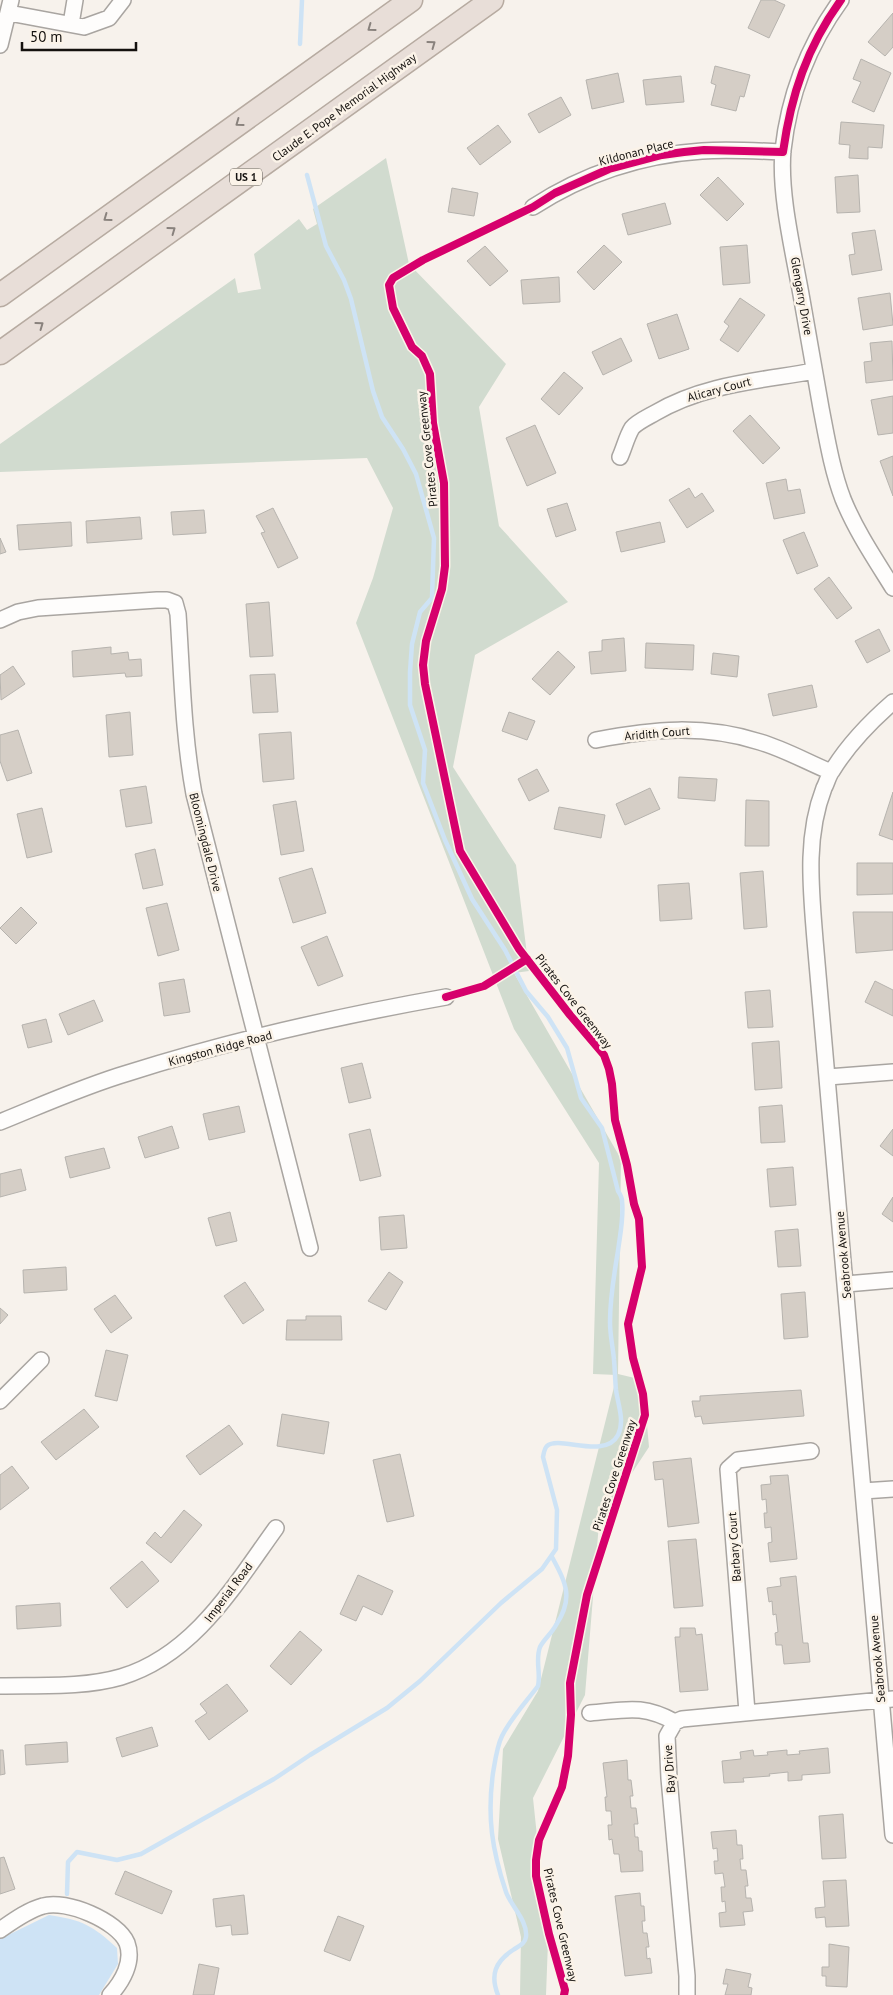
<svg xmlns="http://www.w3.org/2000/svg" width="893" height="1995" font-family="'PT Sans',sans-serif">
  <style>
    .green { fill: #d1dbcf }
    .water { fill: #cee3f5 }
    .lines { fill: none; stroke-linecap: round; stroke-linejoin: round }
    .stream { stroke: #cee3f5; stroke-width: 4.5 }
    .building { fill: #d5cec6; stroke: #b6b3ae }
    .minor-casing { stroke: #a9a5a1; stroke-width: 18 }
    .highway-casing { stroke: #b7aba1; stroke-width: 25 }
    .minor { stroke: #fefdfc; stroke-width: 15 }
    .highway { stroke: #e8ded8; stroke-width: 22 }
    .cycleway-casing { stroke: #fbf3e8; stroke-width: 11 }
    .cycleway { stroke: #d6006c; stroke-width: 8 }
    .oneway { stroke: #89827d }
    .labels { text-anchor: middle; dominant-baseline: central; stroke-width: 5; stroke-linejoin: round; paint-order: stroke }
    .shield { fill: #fbf3e8; stroke: #59554f; stroke-width: 1 }
    .shield-label { font-size: 11px; font-weight: bold; fill: #14110e }
    .street-label { font-size: 12px; fill: #14110e; stroke: #fbf3e8 }
  </style>
  <rect width="100%" height="100%" fill="#f7f2ec"/>
  <path class="green" d="M386 158 409 264 506 364 479 407 499 526 568 602 475 655 453 767 516 865 529 971 514 973 621 1159 618 1374 643 1380 649 1447 599 1523 585 1695 533 1798 548 1942 546 1995H520L521 1937 498 1839 503 1749 538 1691 617 1375 593 1374 599 1163 514 1029 356 623 373 578 393 508 367 458 0 472V444L235 278 238 293 261 289 254 254 299 219 307 230 317 224 313 209Z"/>
  <path class="water" d="M49 1915C82 1920 92 1925 117 1948L118 1964 99 1995H0V1939Z"/>
  <g class="lines">
    <path class="stream" d="M300 44 302 0
      M67 1894 68 1862 77 1852 117 1860 141 1854 274 1779 310 1755 387 1708 420 1681 501 1603 542 1569 556 1549 557 1510 543 1457C544 1453 544 1449 547 1446 559 1435 605 1460 618 1435 625 1421 618 1405 616 1390 615 1380 615 1370 614 1360 613 1347 610 1336 610 1322 610 1298 614 1274 618 1251 620 1235 624 1217 622 1201 622 1198 620 1194 618 1191L602 1128 581 1098 567 1048 548 1017 526 991 505 950 472 899 445 840 423 783 425 750 410 705V672L412 644 420 612 432 598 434 538 416 474 403 449 382 417 373 391 351 299 344 280 326 246 307 175
      M498 1995C490 1975 495 1962 513 1950 519 1946 525 1944 526 1937 528 1921 511 1906 506 1892 492 1850 487 1817 493 1773 495 1761 497 1746 502 1736 511 1718 526 1702 538 1686 541 1673 535 1660 540 1647 544 1639 552 1633 556 1625 574 1598 566 1583 552 1557"/>
  </g>
  <path class="building" d="M761 0H774L785 5 769 38 748 28Z
    M893 13V47L885 56 868 42Z
    M861 59 891 73 874 112 852 102 861 82 853 79Z
    M715 66 750 75 744 97 740 96 736 111 711 105 716 85 711 83Z
    M618 73 624 102 592 109 586 80Z
    M681 76 684 102 646 105 643 80Z
    M561 97 571 115 539 133 528 114Z
    M841 122 884 125 882 148 868 147V159L849 158 850 145 839 144Z
    M498 125 511 142 480 165 467 148Z
    M858 175 860 212 837 213 835 177Z
    M718 177 744 204 727 221 700 195Z
    M452 188 478 193 474 216 448 212Z
    M665 203 671 224 628 235 622 214Z
    M875 230 882 270 852 275 849 255 855 254 852 233Z
    M604 245 622 262 594 290 577 272Z
    M747 245 750 283 723 285 720 247Z
    M485 246 508 271 490 286 467 261Z
    M559 277 560 302 523 304 521 280Z
    M890 293 893 325 863 330 858 298Z
    M740 298 765 315 738 352 720 340 729 326 724 322Z
    M677 314 689 349 659 359 647 324Z
    M621 338 632 361 603 375 592 352Z
    M892 341 893 380 866 383 864 362 872 361 870 343Z
    M564 372 583 388 559 415 541 399Z
    M893 396V433L878 435 871 400Z
    M750 415 780 448 763 464 733 431Z
    M535 425 556 473 527 486 506 438Z
    M893 456V496L880 461Z
    M786 479 788 491 800 489 805 513 774 519 766 483Z
    M689 488 695 498 702 493 714 511 687 528 669 500Z
    M567 503 576 530 556 537 547 509Z
    M273 508 298 558 278 568 261 533 265 532 256 516Z
    M204 510 206 533 173 535 171 512Z
    M140 517 142 539 87 543 86 521Z
    M71 522 72 546 19 550 17 525Z
    M660 522 665 542 621 552 616 532Z
    M804 532 818 566 797 574 783 540Z
    M0 538 6 552 0 554Z
    M829 577 852 608 837 619 814 589Z
    M269 602 273 656 250 657 246 604Z
    M879 629 890 651 867 663 855 641Z
    M624 638 626 671 591 674 589 652 602 651V640Z
    M646 643 694 645 693 670 645 668Z
    M111 647V654L128 652 129 660 141 659 142 676 126 677 125 673 73 677 72 651Z
    M558 651 575 667 550 695 532 679Z
    M713 653 739 656 737 677 711 674Z
    M13 666 25 684 1 700 0 675Z
    M275 674 278 712 253 713 250 675Z
    M812 685 817 707 773 716 768 694Z
    M130 712 133 755 109 757 106 715Z
    M509 712 535 721 527 740 502 731Z
    M18 730 32 773 7 781 0 761V735Z
    M291 732 294 779 263 782 259 734Z
    M537 769 549 791 529 801 518 779Z
    M679 777 717 779 715 801 678 798Z
    M146 786 152 823 126 827 120 790Z
    M650 788 660 809 625 825 616 804Z
    M893 792V840L879 835Z
    M746 800 769 801V846H745Z
    M296 801 304 851 281 855 273 805Z
    M559 807 605 815 601 838 554 829Z
    M42 808 52 852 27 858 17 814Z
    M155 849 163 885 143 889 135 854Z
    M857 863H893V894L857 895Z
    M312 868 326 913 293 923 279 878Z
    M763 871 767 927 744 929 740 873Z
    M689 883 692 919 660 921 658 885Z
    M167 903 179 950 158 956 146 908Z
    M21 907 37 923 16 944 0 928Z
    M853 912H893V950L856 953Z
    M327 936 343 976 318 986 301 947Z
    M184 979 190 1012 164 1016 159 983Z
    M875 981 893 990V1016L865 1002Z
    M770 990 773 1027 748 1028 745 992Z
    M94 1000 103 1021 68 1035 59 1014Z
    M46 1019 52 1042 28 1048 22 1025Z
    M779 1041 782 1088 755 1090 752 1043Z
    M362 1063 371 1098 349 1103 341 1068Z
    M782 1105 785 1142 761 1143 759 1107Z
    M239 1106 245 1132 209 1140 203 1114Z
    M172 1126 179 1148 145 1158 138 1137Z
    M370 1129 381 1176 360 1181 349 1134Z
    M893 1129V1156L880 1146Z
    M104 1148 110 1168 70 1178 65 1157Z
    M793 1167 796 1205 770 1207 767 1169Z
    M21 1169 26 1190 0 1197V1174Z
    M893 1197V1222L882 1214Z
    M230 1212 237 1241 216 1246 208 1218Z
    M404 1215 407 1248 381 1250 379 1217Z
    M798 1229 801 1266 778 1267 775 1231Z
    M66 1267 67 1290 24 1293 23 1270Z
    M389 1272 403 1282 386 1310 368 1301Z
    M245 1282 264 1310 243 1324 224 1296Z
    M805 1292 808 1337 784 1339 781 1294Z
    M115 1295 132 1318 111 1333 94 1309Z
    M0 1308 8 1315 0 1324Z
    M306 1316H341L342 1340H286L287 1320H306Z
    M106 1350 128 1355 117 1401 95 1396Z
    M801 1390 804 1416 703 1424 701 1416 695 1417 692 1401H700V1396Z
    M84 1409 99 1427 56 1460 41 1442Z
    M282 1414 329 1422 324 1454 277 1446Z
    M229 1425 243 1444 200 1475 186 1456Z
    M400 1454 414 1516 387 1522 373 1460Z
    M691 1458 699 1523 668 1527 663 1479 655 1480 653 1462Z
    M12 1466 29 1488 0 1510V1475Z
    M788 1475 797 1559 770 1562 768 1543 772 1542 771 1527 765 1528 764 1513H767L766 1499 762 1500 761 1485 771 1484 770 1476Z
    M184 1510 202 1525 171 1563 146 1543 155 1532 161 1538Z
    M696 1539 703 1606 674 1608 668 1541Z
    M142 1561 159 1581 127 1608 110 1588Z
    M358 1575 393 1591 382 1615 363 1606 356 1621 340 1614Z
    M796 1576 803 1643H808L810 1662 784 1664 782 1645H776L775 1633 778 1632 776 1614 773 1615 772 1601 769 1602 767 1588 781 1586 780 1578Z
    M60 1603 61 1626 17 1629 16 1606Z
    M680 1628H695L696 1635 702 1634 708 1690 680 1692 675 1637H680Z
    M300 1631 322 1650 291 1685 270 1666Z
    M227 1684 248 1711 209 1740 195 1721 207 1713 200 1704Z
    M152 1727 158 1746 122 1757 116 1738Z
    M67 1742 68 1762 26 1765 25 1745Z
    M828 1748 830 1773 802 1775V1780L788 1781V1772L769 1774 770 1776 743 1778 744 1782 724 1783 722 1761 741 1759 740 1752 753 1750 754 1756 768 1755 767 1752 787 1750V1755L800 1754 799 1751Z
    M0 1750H3L5 1774 0 1775Z
    M627 1760 628 1780H631L633 1796H630L631 1808H636L638 1824H634L635 1837H638L639 1851H642L643 1871 621 1872 619 1854H614L612 1839 609 1840 608 1825H612L611 1811H606L605 1797H607L603 1763Z
    M843 1814 846 1858 822 1859 819 1816Z
    M736 1830 737 1845H742L743 1859H740L741 1870H746L748 1886H745L746 1898H751L753 1911 743 1912 745 1925 720 1927 719 1913 726 1912 725 1901 722 1902 721 1887H725L723 1873 715 1874 714 1861H718L717 1848 713 1849 711 1832Z
    M4 1857 15 1889 0 1894V1858Z
    M125 1871 172 1891 162 1914 115 1894Z
    M846 1880 849 1926 826 1927 825 1917 816 1918 815 1908 825 1907 823 1881Z
    M640 1893 641 1906H644L645 1921H642L643 1933H647L649 1947H646L647 1959 650 1958 652 1973 625 1976 615 1896Z
    M244 1895 248 1934 232 1935 231 1925 216 1927 213 1899Z
    M338 1916 364 1926 350 1961 324 1951Z
    M829 1944 849 1947 847 1987 826 1986V1976H822V1967H829Z
    M199 1964 219 1968 214 1995H193Z
    M726 1969 751 1974 748 1987 752 1988 751 1995H725L728 1984H723Z"/>
  <g class="lines">
    <g class="minor-casing">
      <path id="minor" d="M841 0C809 44 789 96 783 150 779 195 794 254 802 300 808 336 815 372 821 408 827 439 832 470 843 499 856 531 875 559 893 588
        M9 13 84 27 109 18 123 0
        M71 24 75 0
        M0 45 11 0
        M533 207C584 174 641 155 702 151 729 149 756 151 783 152
        M620 457C624 448 627 436 632 428 637 422 648 417 655 413 704 384 759 381 814 371
        M0 620 18 612 38 608 157 600H167L175 603 178 614C182 674 183 734 194 794L310 1248
        M893 702C870 722 848 745 832 771 828 776 827 783 824 788 805 837 811 889 815 940L893 1835
        M596 740C653 729 703 724 760 742 784 749 807 762 831 772
        M828 1077 893 1072
        M0 1122C42 1105 84 1086 128 1073 232 1040 339 1016 446 997
        M846 1284 893 1280
        M0 1401 41 1360
        M863 1491 893 1489
        M0 1686C39 1685 83 1688 121 1677 194 1655 234 1586 276 1528
        M747 1712 728 1469 738 1460 811 1451
        M590 1713C626 1710 642 1704 675 1722
        M0 1930C13 1921 28 1910 43 1906 66 1899 118 1921 127 1943 134 1962 122 1982 110 1995
        M687 1995V1976L669 1778 667 1736 675 1722 682 1719 893 1699"/>
    </g>
    <g class="highway-casing">
      <path id="highway" d="M0 295 411 0
        M0 353 492 0"/>
    </g>
    <use href="#minor" class="minor"/>
    <use href="#highway" class="highway"/>
    <g class="cycleway-casing">
      <path id="cycleway" d="M446 997 484 986 527 959
        M564 1995 565 1990 549 1934 536 1876V1860L539 1840 562 1787 568 1756 571 1715 570 1683 587 1595 645 1415 643 1394 633 1358 628 1324 642 1267 639 1219 634 1204 627 1165 615 1120 612 1084 609 1069 604 1055 570 1015 519 949 460 851 425 684 423 665 426 641 442 589 445 566 444 483 433 423 430 374 422 356 412 347 393 308 389 285 393 278 423 260 533 207 555 193 609 169 662 155 684 152 704 150 783 152C791 95 807 47 841 0"/>
    </g>
    <use href="#cycleway" class="cycleway"/>
  </g>
  <defs><path id="oneway-chevron" d="M-2-3.5L2.5 0L-2 3.5" fill="none" stroke-width="1.6" stroke-linecap="round" stroke-linejoin="round" transform="scale(1.25)"/></defs>
  <g class="oneway">
    <use href="#oneway-chevron" transform="translate(371 28) rotate(144)"/>
    <use href="#oneway-chevron" transform="translate(432 44) rotate(-36)"/>
    <use href="#oneway-chevron" transform="translate(239 123) rotate(144)"/>
    <use href="#oneway-chevron" transform="translate(107 218) rotate(144)"/>
    <use href="#oneway-chevron" transform="translate(172 230) rotate(-36)"/>
    <use href="#oneway-chevron" transform="translate(40 325) rotate(-36)"/>
  </g>
  <g class="labels">
    <rect class="shield" x="230" y="168.5" width="32" height="17" rx="4"/>
    <g class="shield-label">
      <text x="246" y="177">US 1</text>
    </g>
    <g class="street-label">
      <text transform="translate(344 107) rotate(-36)">Claude E. Pope Memorial Highway</text>
      <text transform="translate(636 152) rotate(-14)">Kildonan Place</text>
      <text transform="translate(802 296) rotate(80)">Glengarry Drive</text>
      <text transform="translate(719 389) rotate(-15)">Alicary Court</text>
      <text transform="translate(427 449) rotate(-96)">Pirates Cove Greenway</text>
      <text transform="translate(657 733) rotate(-5)">Aridith Court</text>
      <text transform="translate(206 842) rotate(76)">Bloomingdale Drive</text>
      <text transform="translate(574 1001) rotate(52)">Pirates Cove Greenway</text>
      <text transform="translate(220 1048) rotate(-15)">Kingston Ridge Road</text>
      <text transform="translate(843 1255) rotate(-95)">Seabrook Avenue</text>
      <text transform="translate(614 1475) rotate(-72)">Pirates Cove Greenway</text>
      <text transform="translate(734 1547) rotate(-94)">Barbary Court</text>
      <text transform="translate(228 1592) rotate(-53)">Imperial Road</text>
      <text transform="translate(877 1659) rotate(-95)">Seabrook Avenue</text>
      <text transform="translate(669 1769) rotate(-94)">Bay Drive</text>
      <text transform="translate(561 1925) rotate(77)">Pirates Cove Greenway</text>
    </g>
  </g>
  <path d="M22 42v8h114v-8" fill="none" stroke="#14110e" stroke-width="2.5"/>
  <text x="30" y="42" font-size="15" fill="#14110e" stroke="#fbf3e8" stroke-width="4" paint-order="stroke">50 m</text>
</svg>
